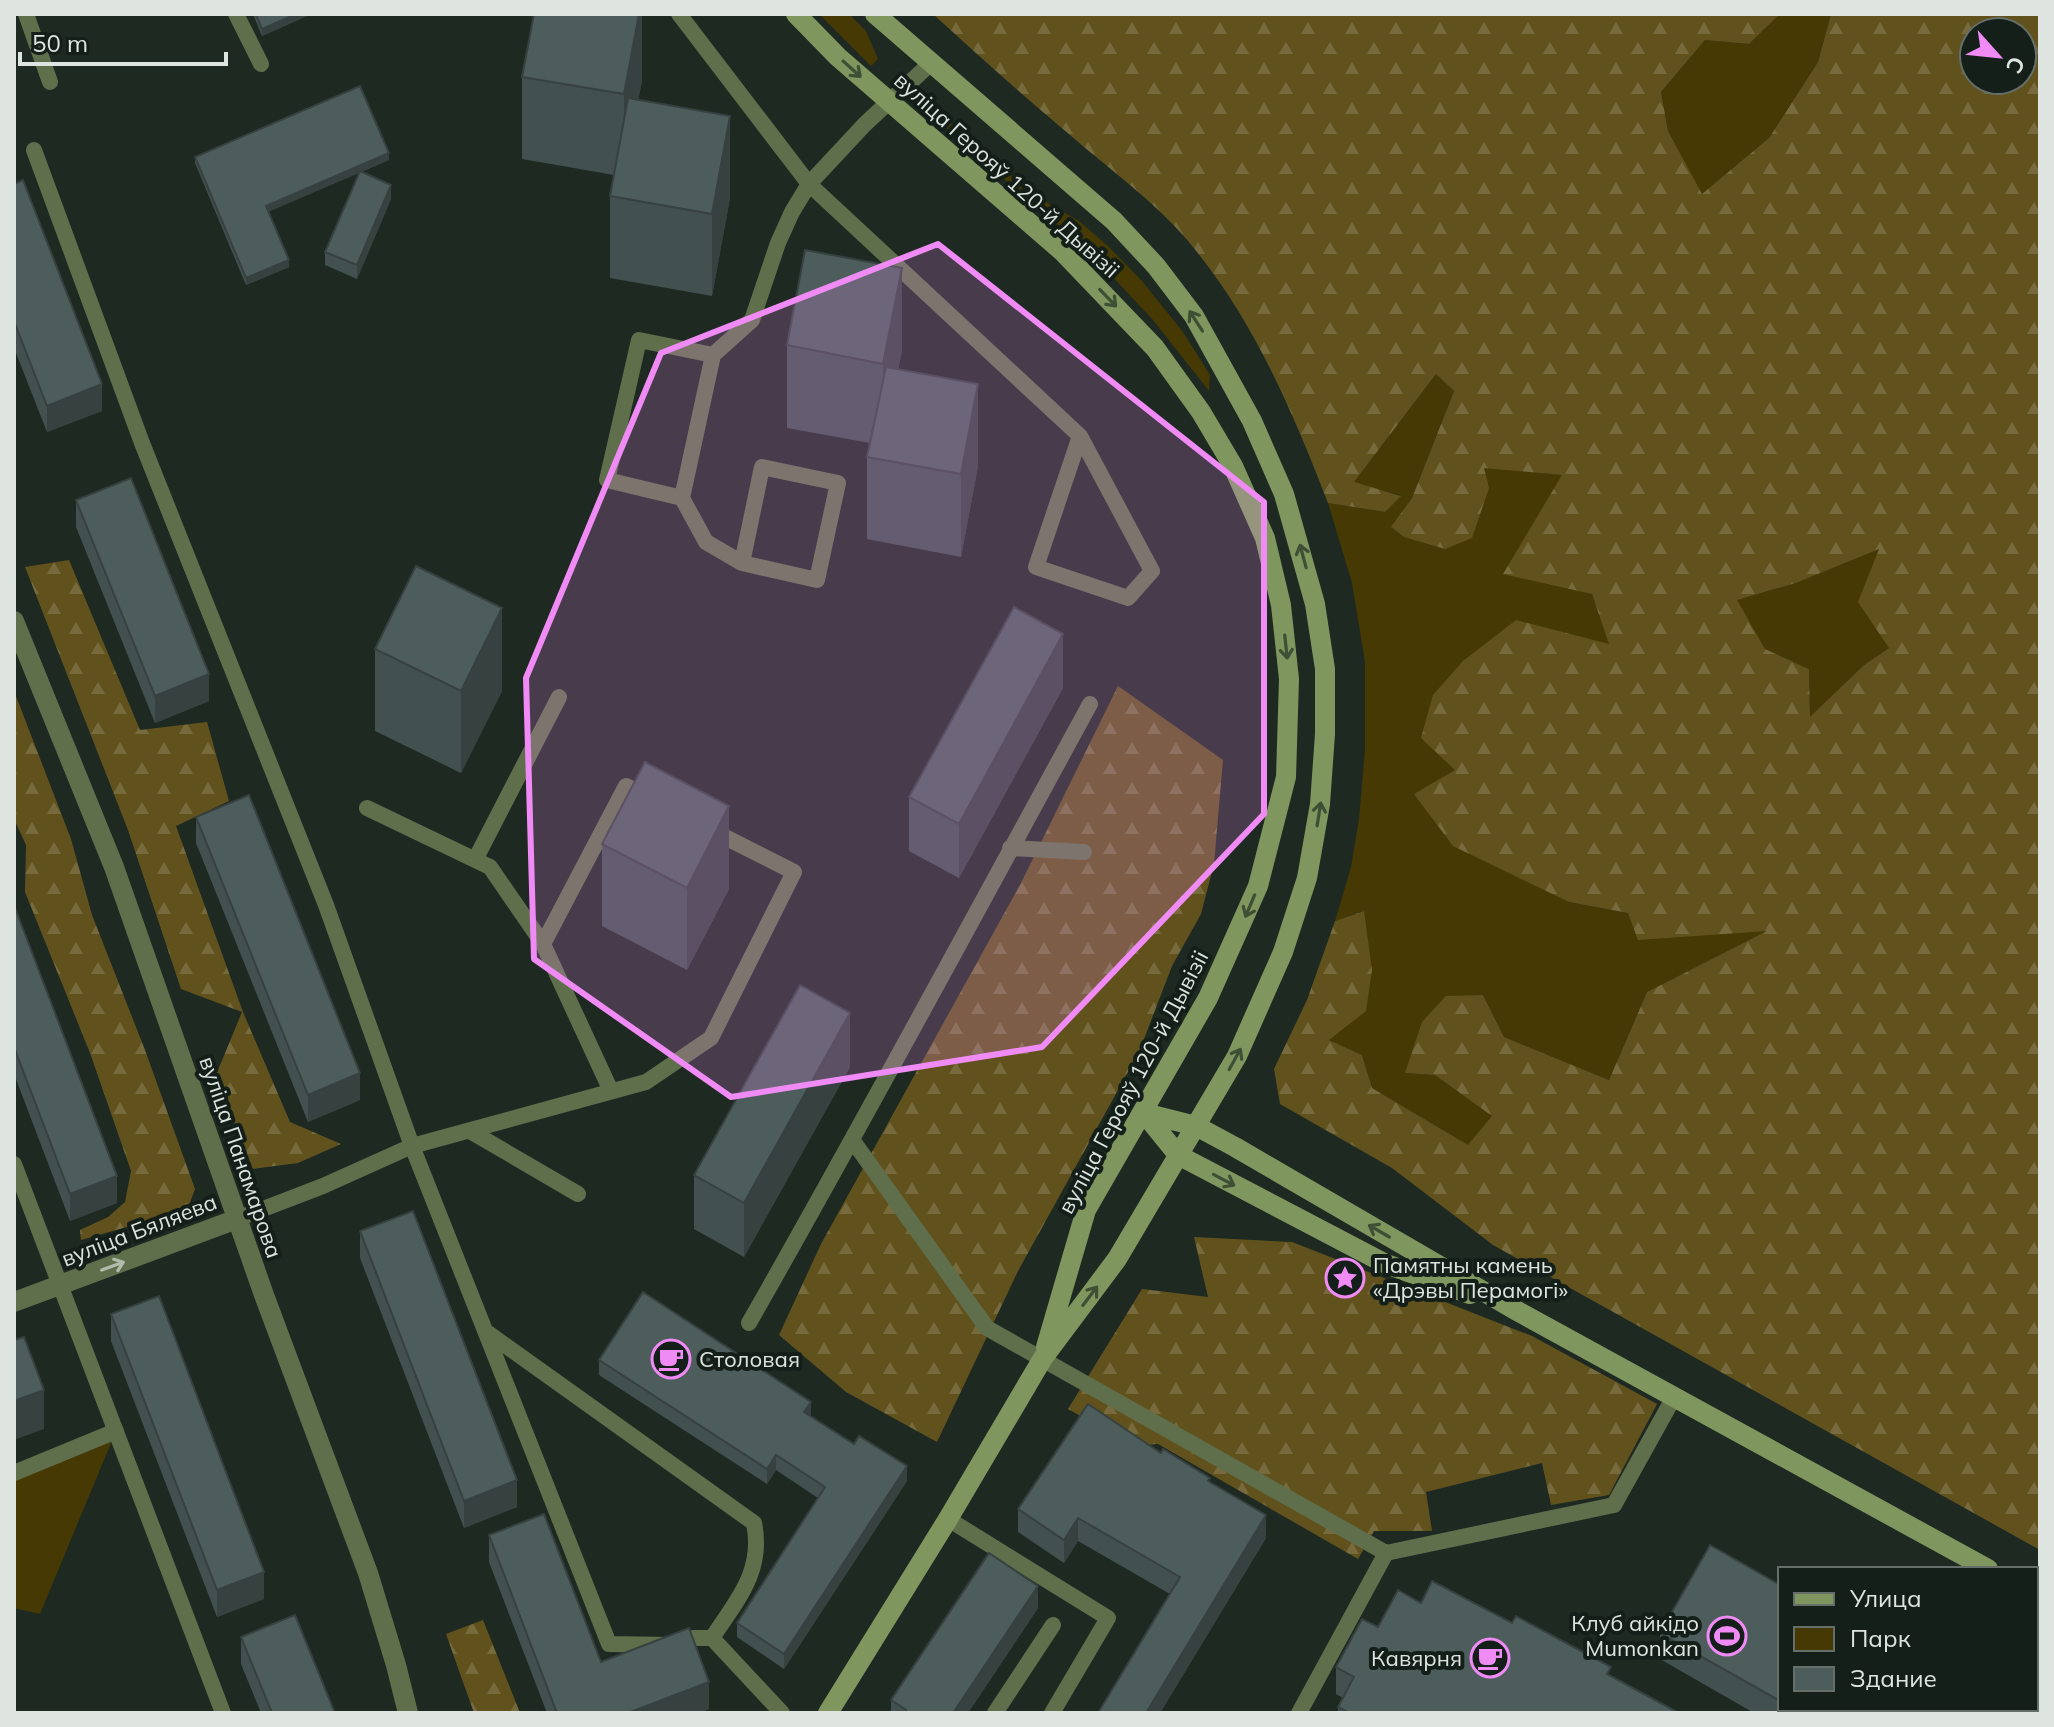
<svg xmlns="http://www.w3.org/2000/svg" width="2054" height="1727" font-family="Mulish,sans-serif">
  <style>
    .green { fill: #463904 }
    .forest { fill: url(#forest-firs); fill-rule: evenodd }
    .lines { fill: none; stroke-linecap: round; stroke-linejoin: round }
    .lane { stroke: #5f6e4b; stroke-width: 16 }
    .street { stroke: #5f6e4b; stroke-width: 20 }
    .secondary { stroke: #7f965e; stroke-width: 20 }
    .wall { fill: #42504f }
    .shaded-wall { fill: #364140 }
    .building { fill: #4d5d5c; stroke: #364140; stroke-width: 2 }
    .oneway { stroke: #3f4f35 }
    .oneway2 { stroke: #b2bbac }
    .marked { fill: #f08bf6; fill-opacity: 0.2; stroke: #f08bf6; stroke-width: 6; stroke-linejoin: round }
    .labels { text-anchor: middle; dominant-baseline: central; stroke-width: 8; stroke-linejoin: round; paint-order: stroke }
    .street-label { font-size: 22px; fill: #dee5e1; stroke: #141f19 }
    .poi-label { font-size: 22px; fill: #dee5e1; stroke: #141f19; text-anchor: start }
  </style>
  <defs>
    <pattern id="forest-firs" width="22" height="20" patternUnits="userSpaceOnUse" patternTransform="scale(2)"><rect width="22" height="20" fill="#61521d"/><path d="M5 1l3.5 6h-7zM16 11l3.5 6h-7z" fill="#776b3e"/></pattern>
  </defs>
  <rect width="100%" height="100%" fill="#1e2922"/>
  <path class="green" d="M819 14H849L866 31 878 59 871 66Z
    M1780 14H1831L1818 62 1769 138 1701 195 1668 131 1661 92 1705 40 1749 44Z
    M943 116 1039 198 1079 221 1108 246 1142 281 1183 332 1210 375 1209 391 1153 320 1094 257 933 117Z
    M1436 374 1454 391 1412 498 1392 528 1404 537 1483 467 1563 475 1592 594 1610 645 1455 770 1414 795 1569 902 1628 913 1770 930 1647 992 1609 1080 1504 1037 1483 995 1406 1073 1435 1075 1493 1116 1469 1146 1372 1088 1362 1055 1329 1040 1363 911 1335 921 1351 867 1359 819 1365 749V662L1352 583 1328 503 1385 512 1400 495 1353 483Z
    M1880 548 1889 648 1864 665 1810 718 1809 669 1765 649 1736 600 1796 583Z
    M116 1431 40 1614 14 1608V1473Z"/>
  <path class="forest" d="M933 14H1780L1749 44 1705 40 1661 92 1668 131 1702 194 1769 138 1818 62 1831 14H2040V1550L1493 1245 1392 1168 1280 1104 1274 1069 1307 1000 1335 921 1364 911 1372 970 1366 1011 1329 1040 1362 1055 1372 1088 1468 1145 1492 1116 1435 1075 1405 1073 1422 1022 1446 996 1483 995 1504 1037 1609 1080 1647 992 1767 931 1638 940 1628 913 1569 902 1453 846 1414 794 1455 770 1421 738 1433 695 1463 661 1516 620 1609 644 1592 594 1503 574 1562 475 1484 468 1489 488 1472 538 1445 549 1404 537 1391 527 1412 498 1454 391 1436 374 1354 482 1401 496 1385 512 1328 503C1292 410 1253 318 1188 241 1154 201 1109 169 1070 135 1023 96 978 55 933 14ZM2022 32V80H1974V32ZM1879 549 1858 602 1889 648 1864 665 1810 717 1809 669 1765 649 1737 600 1796 583Z
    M69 560 140 730 207 722 229 801 176 826 243 1012 290 1122 341 1144 298 1163 253 1169 216 1075 242 1012 181 989 128 830 25 567Z
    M1118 686 1223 760 1214 864 1201 914 1172 966 1139 1052 1018 1271 937 1442 846 1392 779 1335 821 1244 1021 883Z
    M14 691 71 839 92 915 145 1050 195 1189 189 1205 162 1217 81 1240 80 1230 108 1217 125 1202 131 1171 90 1053 25 892 26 845 14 819Z
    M1194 1237 1292 1242 1532 1336 1657 1404 1609 1495 1551 1505 1542 1463 1426 1492 1432 1531H1374L1358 1559 1158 1444 1135 1446 1068 1409 1142 1289 1208 1297Z
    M483 1620 520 1713H474L446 1634Z"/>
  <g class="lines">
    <path class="lane" d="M26 14 50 82
      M236 14 261 64
      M679 14 809 184 1080 436 1152 571 1128 598 1036 567 1080 436
      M34 150 142 443 326 905 412 1146 609 1644 670 1645 694 1638H712L782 1713
      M682 498 607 480 639 340 713 355
      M742 563 762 467 838 483 817 580 742 563 706 542 682 498 713 355 752 320 778 243 792 212 809 184 865 124 931 63
      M367 808 490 867 543 944 611 1091
      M1010 848 1084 852
      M475 860 559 697
      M543 944 626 786 650 798
      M470 1131 578 1194
      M853 1141 987 1328 1386 1553 1614 1505 1674 1397
      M14 1164 223 1713
      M237 1219 323 1186 412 1146 646 1082 711 1038 794 872 713 831
      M749 1323C866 1118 977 911 1090 704
      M488 1333 754 1523C764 1571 737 1600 712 1638
      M14 1473 116 1431
      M948 1519 1108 1618 1052 1713
      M995 1713 1053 1625
      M1299 1713 1386 1553
      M1974 1713 1977 1709"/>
    <path class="street" d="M14 621 114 867 264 1295 368 1573 396 1665 408 1713
      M14 1302 237 1219"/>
    <path class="secondary" d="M796 14 838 57 1063 252 1155 348 1201 412 1233 466 1265 538 1281 605 1289 679 1286 777 1258 886 1208 998 1086 1210 1046 1347
      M1144 1113 1196 1126 1235 1147 1519 1312 1988 1569
      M1144 1113 1178 1155 1386 1264 1470 1294
      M2036 1595 2040 1597
      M828 1713 948 1519 1043 1358 1117 1259 1237 1056 1283 952 1307 878 1320 804 1325 734V669L1315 604 1284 494 1252 421 1194 316 1156 266 1114 221 875 14"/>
  </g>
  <path class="wall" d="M253 14H307V16L262 36Z
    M642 14V81L638 99 730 198 712 296 610 278V196L614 175 522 159V77Z
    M195 157 389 160 361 172 391 199 357 279 325 265V252L359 173 268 211 289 267 246 285 195 163Z
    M14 184 102 411 47 432 14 348Z
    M787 345 902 351 898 369 978 466 961 557 867 539V457L870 443 787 428Z
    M76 500 209 701 155 723 76 527Z
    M375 649 502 691 461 773 375 731Z
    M1063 688 959 878 909 851V797Z
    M196 817 360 1100 308 1122 196 843Z
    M602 844 729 889 687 970 602 926Z
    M14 905 117 1203 70 1221 14 1074Z
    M850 1067 744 1257 694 1229V1175Z
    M360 1231 517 1507 464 1528 360 1258Z
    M111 1314 264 1599 217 1617 111 1341Z
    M599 1360 811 1416 907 1481 784 1669 737 1637V1623L818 1498 776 1470 767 1484 599 1375Z
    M1161 1453 1210 1482 1266 1538 1160 1713H1098L1170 1594 1078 1541 1064 1563 1018 1532V1509Z
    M489 1535 601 1662 709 1709 699 1713H547L489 1562Z
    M1780 1585V1709H1918L1915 1713H1754L1660 1659V1633Z
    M1038 1608 968 1713H891V1700Z
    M1378 1627 1611 1676 1679 1713H1338V1707L1343 1698 1336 1694V1667Z
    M241 1637 335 1713H261L241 1664Z"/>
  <path class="shaded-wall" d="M296 14H307V16L262 36V29Z
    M639 14H642V81L624 176V94Z
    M730 116V198L712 296V214Z
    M389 153V160L266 213V206Z
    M391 185V199L357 279V265Z
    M289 260V267L246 285V278Z
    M902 268V351L883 446V364Z
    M102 384V411L47 432V406Z
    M978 384V466L961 557V474Z
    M502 608V691L461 773V691Z
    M1063 634V688L959 878V824Z
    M209 674V701L155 723V696Z
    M729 806V889L687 970V888Z
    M850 1013V1067L744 1257V1203Z
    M360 1073V1100L308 1122V1095Z
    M117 1176V1203L70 1221V1194Z
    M44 1390V1429L14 1440V1401Z
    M811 1402V1416L804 1412Z
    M776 1455V1470L767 1484V1469Z
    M907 1466V1481L784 1669V1654Z
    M517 1480V1507L464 1528V1501Z
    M1266 1515V1538L1160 1713H1146Z
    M1078 1518V1541L1064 1563V1540Z
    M264 1572V1599L217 1617V1590Z
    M1038 1586V1608L968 1713H953Z
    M709 1682V1709L699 1713H628Z
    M1902 1709H1918L1915 1713H1900Z"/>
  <path class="building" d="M256 14H296L262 29Z
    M534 14H639L624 94 522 77Z
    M360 86 389 153 266 206 289 260 246 278 195 157Z
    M628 98 730 116 712 214 610 196Z
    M360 171 391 185 357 265 325 252Z
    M23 180 102 384 47 406 14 321V184Z
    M805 250 902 268 883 364 787 345Z
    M886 367 978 384 961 474 867 457Z
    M131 478 209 674 155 696 76 500Z
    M416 566 502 608 461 691 375 649Z
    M1014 607 1063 634 959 824 909 797Z
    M645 762 729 806 687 888 602 844Z
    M249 795 360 1073 308 1095 196 817Z
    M14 905 117 1176 70 1194 14 1047Z
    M800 985 850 1013 744 1203 694 1175Z
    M413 1211 517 1480 464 1501 360 1231Z
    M643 1292 811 1402 804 1412 854 1444 859 1436 907 1466 784 1654 737 1623 825 1487 776 1455 767 1469 599 1360Z
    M159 1296 264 1572 217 1590 111 1314Z
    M24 1337 44 1390 14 1401V1340Z
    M1088 1404 1161 1453 1163 1449 1210 1478 1208 1481 1266 1515 1146 1713H1098L1180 1577 1078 1518 1064 1540 1018 1509Z
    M544 1514 601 1662 689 1628 709 1682 628 1713H557L489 1535Z
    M1710 1545 1780 1585V1701L1660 1633Z
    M989 1553 1038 1586 953 1713H905L906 1710 891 1700Z
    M1432 1581 1512 1623 1516 1616 1611 1667 1607 1674 1679 1713H1349L1338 1707 1354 1677 1336 1667 1362 1619 1378 1627 1398 1590 1421 1603Z
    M295 1615 335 1713H272L241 1637Z
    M1794 1709H1902L1900 1713H1801Z"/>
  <defs><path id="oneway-shaft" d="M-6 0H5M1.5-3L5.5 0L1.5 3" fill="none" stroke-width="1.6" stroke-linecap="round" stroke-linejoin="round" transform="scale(2)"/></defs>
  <g class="oneway">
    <use href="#oneway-shaft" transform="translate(852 69) rotate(42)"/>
    <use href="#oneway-shaft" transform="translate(1108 298) rotate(46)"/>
    <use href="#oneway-shaft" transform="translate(1196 321) rotate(-123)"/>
    <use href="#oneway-shaft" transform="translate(1303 556) rotate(-105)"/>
    <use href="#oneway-shaft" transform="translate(1286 647) rotate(84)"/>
    <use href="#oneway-shaft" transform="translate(1319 814) rotate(-81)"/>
    <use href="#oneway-shaft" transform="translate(1250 906) rotate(113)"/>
    <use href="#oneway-shaft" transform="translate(1235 1059) rotate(-61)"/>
    <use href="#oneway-shaft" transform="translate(1224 1180) rotate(28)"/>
    <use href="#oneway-shaft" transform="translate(1379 1231) rotate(-150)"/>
    <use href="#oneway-shaft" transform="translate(1090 1296) rotate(-53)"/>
  </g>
  <use class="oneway2" href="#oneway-shaft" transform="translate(113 1266) rotate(-20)"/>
  <path class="marked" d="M938 244 1264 502V814L1042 1047 731 1097 534 959 526 678 661 353Z"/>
  <defs>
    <g id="sight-ring" transform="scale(2)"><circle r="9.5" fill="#141f19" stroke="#f08bf6" stroke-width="1.5"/><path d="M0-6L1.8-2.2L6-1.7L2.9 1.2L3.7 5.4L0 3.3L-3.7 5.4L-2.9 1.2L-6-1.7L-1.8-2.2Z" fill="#f08bf6"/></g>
    <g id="cafe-ring" transform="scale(2)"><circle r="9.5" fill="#141f19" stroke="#f08bf6" stroke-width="1.5"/><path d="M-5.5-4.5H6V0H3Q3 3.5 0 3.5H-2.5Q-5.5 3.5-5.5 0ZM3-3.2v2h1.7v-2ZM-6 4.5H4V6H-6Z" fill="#f08bf6"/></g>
    <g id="stadium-ring" transform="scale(2)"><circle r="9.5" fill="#141f19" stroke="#f08bf6" stroke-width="1.5"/><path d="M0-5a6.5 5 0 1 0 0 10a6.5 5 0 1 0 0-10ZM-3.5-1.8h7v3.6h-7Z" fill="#f08bf6"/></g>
  </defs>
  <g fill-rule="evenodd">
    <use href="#sight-ring" x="1345" y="1278"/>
    <use href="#cafe-ring" x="671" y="1359"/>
    <use href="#stadium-ring" x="1727" y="1636"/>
    <use href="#cafe-ring" x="1490" y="1658"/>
  </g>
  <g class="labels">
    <g class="street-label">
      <text transform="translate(1007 175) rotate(42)">вуліца Герояў 120-й Дывізіі</text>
      <text transform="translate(1133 1082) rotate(-62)">вуліца Герояў 120-й Дывізіі</text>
      <text transform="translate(241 1157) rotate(71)">вуліца Панамарова</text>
      <text transform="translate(139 1230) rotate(-21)">вуліца Бяляева</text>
    </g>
    <g class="poi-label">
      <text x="1373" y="1265">Памятны камень<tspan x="1373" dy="25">«Дрэвы Перамогі»</tspan></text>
      <text x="699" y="1359">Столовая</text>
      <text x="1699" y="1623" text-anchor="end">Клуб айкідо<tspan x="1699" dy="25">Mumonkan</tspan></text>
      <text x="1462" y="1658" text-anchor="end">Кавярня</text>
    </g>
  </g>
  <rect width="2054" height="1727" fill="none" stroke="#dee5e1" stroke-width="32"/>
  <rect x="1778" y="1567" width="260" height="144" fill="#141f19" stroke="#656e69" stroke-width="2"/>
  <rect x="1794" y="1593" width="40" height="12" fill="#7f965e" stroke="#656e69" stroke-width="2"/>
  <text x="1850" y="1607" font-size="24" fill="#dee5e1">Улица</text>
  <rect x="1794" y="1627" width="40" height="24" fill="#463904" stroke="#656e69" stroke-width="2"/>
  <text x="1850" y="1647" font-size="24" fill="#dee5e1">Парк</text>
  <rect x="1794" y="1667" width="40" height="24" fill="#4d5d5c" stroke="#656e69" stroke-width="2"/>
  <text x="1850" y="1687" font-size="24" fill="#dee5e1">Здание</text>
  <g transform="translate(1998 56) rotate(117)"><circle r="38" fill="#141f19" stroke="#656e69" stroke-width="2"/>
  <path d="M0-6L14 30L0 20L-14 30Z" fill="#f08bf6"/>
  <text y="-12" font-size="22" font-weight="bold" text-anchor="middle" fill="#dee5e1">С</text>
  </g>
  <path d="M20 52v12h206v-12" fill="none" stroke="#dee5e1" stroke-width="4"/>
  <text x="32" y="52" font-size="24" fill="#dee5e1" stroke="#141f19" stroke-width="6" paint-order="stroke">50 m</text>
</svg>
